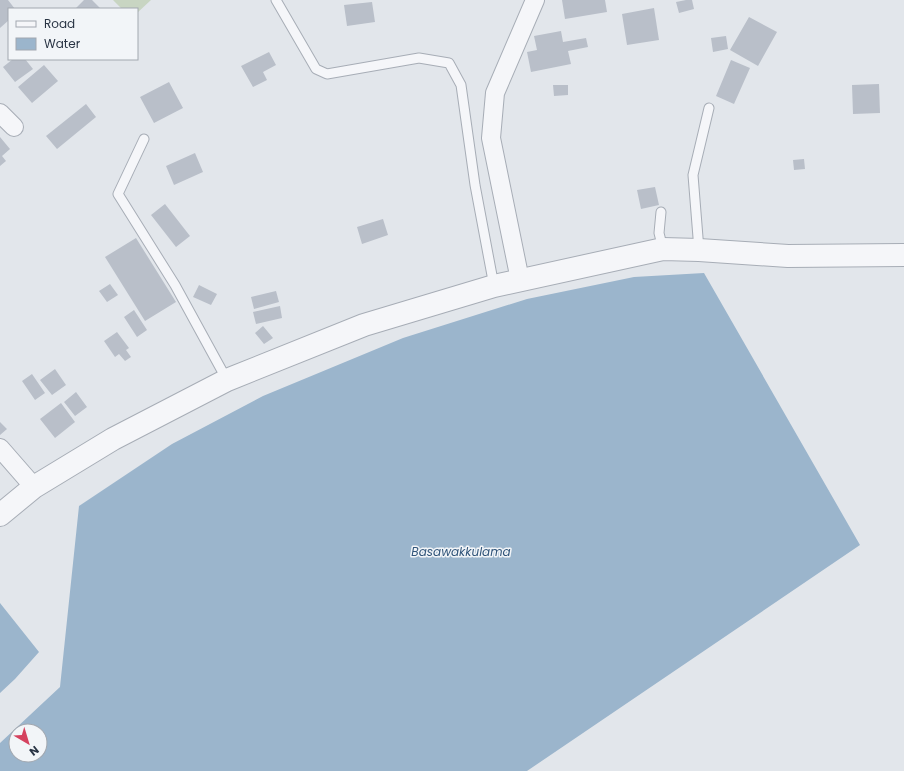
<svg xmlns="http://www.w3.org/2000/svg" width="904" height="771" font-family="Poppins,sans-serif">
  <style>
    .green { fill: #c8d5c2 }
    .water { fill: #9bb5cc; fill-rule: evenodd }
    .building { fill: #b9bfc9 }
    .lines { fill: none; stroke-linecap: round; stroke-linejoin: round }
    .service-casing { stroke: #a7adb6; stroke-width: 11 }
    .minor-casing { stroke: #a7adb6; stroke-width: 20 }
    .tertiary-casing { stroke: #a7adb6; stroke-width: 24 }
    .service { stroke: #f5f6f9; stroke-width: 9 }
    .minor { stroke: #f5f6f9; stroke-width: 18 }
    .tertiary { stroke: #f5f6f9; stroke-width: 22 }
    .labels { text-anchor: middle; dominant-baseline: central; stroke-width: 3; stroke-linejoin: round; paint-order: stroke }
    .water-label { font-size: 12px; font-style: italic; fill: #31557a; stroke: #f2f5f8 }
  </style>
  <rect width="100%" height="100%" fill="#e2e6eb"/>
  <path class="green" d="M113 0H151L137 13V9H122Z"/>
  <path class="water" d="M704 273 860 545 527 771H0V743L60 687 79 506 172 444 263 396 403 338 527 299 634 277ZM16 731H40V755H16Z
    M0 603 39 652 15 679 0 693Z"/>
  <path class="building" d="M0 0H8L15 9H9V20L0 28Z
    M84 0H92L101 9H75Z
    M562 0H605L607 12 565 19Z
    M686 0H692L694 9 679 13 676 2Z
    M372 2 375 22 347 26 344 5Z
    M654 8 659 40 627 45 622 14Z
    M749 17 777 32 758 66 730 50Z
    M561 31 563 42 586 38 588 47 568 51 571 64 531 72 527 52 537 50 534 36Z
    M726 36 728 49 713 52 711 38Z
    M269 52 276 65 263 72 267 80 253 87 241 66Z
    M13 59H25L33 69 15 82 3 67Z
    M731 60 750 68 734 104 716 96Z
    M44 65 58 81 32 103 18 87Z
    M169 82 183 108 154 123 140 97Z
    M879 84 880 113 853 114 852 85Z
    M553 85H568V95L554 96Z
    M86 104 96 117 57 149 46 136Z
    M0 137 10 149 2 156 6 161 0 166Z
    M195 153 203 172 174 185 166 166Z
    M804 159 805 169 794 170 793 160Z
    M655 187 659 205 641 209 637 190Z
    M165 204 190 236 176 247 151 215Z
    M383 219 388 235 362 244 357 227Z
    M136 238 176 302 145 321 105 257Z
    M110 284 118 295 107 302 99 291Z
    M199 285 217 294 211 305 193 297Z
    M276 291 279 302 254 309 251 297Z
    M280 306 282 318 256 324 253 312Z
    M134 310 147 330 137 337 124 317Z
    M263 326 273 338 264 344 255 333Z
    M117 332 129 348 126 350 131 357 125 361 119 354 115 357 104 341Z
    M55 369 66 385 52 395 40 380Z
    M32 374 45 393 35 400 22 381Z
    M76 392 87 407 75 416 64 402Z
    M61 403 75 422 55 438 40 419Z
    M0 422 7 429 0 435Z"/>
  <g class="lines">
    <g class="service-casing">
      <path id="service" d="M276 0 316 69 327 74 419 58 449 63 461 85 475 185 494 286
        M144 139 118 194 175 285 227 380
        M661 212 659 233 663 249
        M699 250 693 175 709 108"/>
    </g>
    <g class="minor-casing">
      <path id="minor" d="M0 113 14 127
        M520 280 491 138 495 93 535 0
        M0 448 34 487"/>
    </g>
    <g class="tertiary-casing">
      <path id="tertiary" d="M0 515 34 487 113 439 227 380 364 325 494 286 663 249 699 250 788 256 904 255"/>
    </g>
    <use href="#service" class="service"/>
    <use href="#minor" class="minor"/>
    <use href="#tertiary" class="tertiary"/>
  </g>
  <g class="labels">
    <g class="water-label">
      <text x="461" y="551">Basawakkulama</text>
    </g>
  </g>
  <rect x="8" y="8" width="130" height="52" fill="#f2f5f8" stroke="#a2a8b0"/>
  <rect x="16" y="21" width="20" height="6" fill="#f5f6f9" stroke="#a2a8b0"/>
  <text x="44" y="28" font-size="12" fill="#293444">Road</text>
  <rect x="16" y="38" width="20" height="12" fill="#9bb5cc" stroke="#a2a8b0"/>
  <text x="44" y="48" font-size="12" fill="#293444">Water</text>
  <g transform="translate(28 743) rotate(142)"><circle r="19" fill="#f2f5f8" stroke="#a2a8b0"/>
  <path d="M0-3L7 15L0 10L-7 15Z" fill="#d5425f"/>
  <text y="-6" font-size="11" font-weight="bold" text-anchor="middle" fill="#293444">N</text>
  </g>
</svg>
